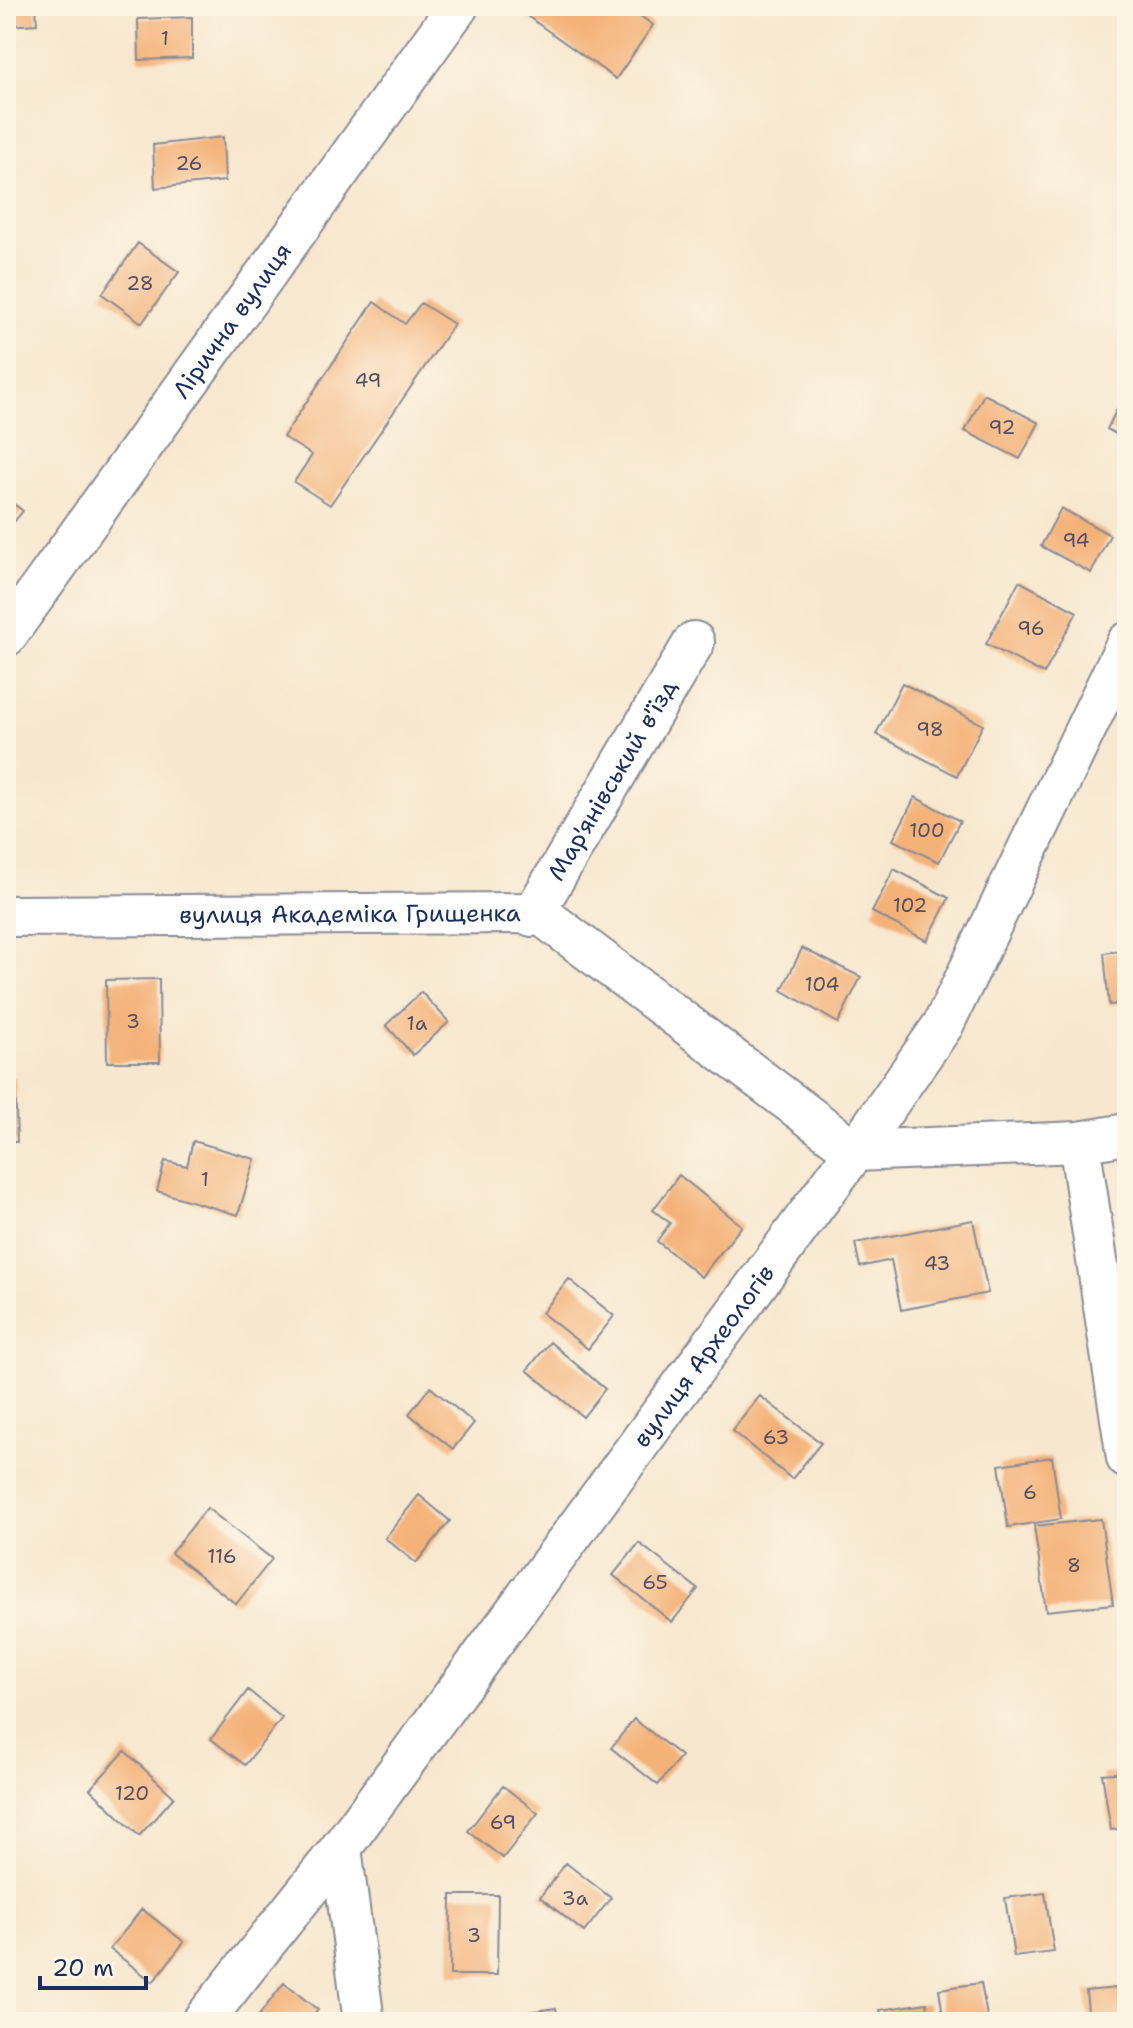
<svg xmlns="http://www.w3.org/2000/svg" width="1133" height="2028" font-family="'Shantell Sans',sans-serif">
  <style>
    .building { fill: #f4b279 }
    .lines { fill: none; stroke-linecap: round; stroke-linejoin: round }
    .street-casing { stroke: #898b96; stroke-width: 44 }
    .street { stroke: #fff; stroke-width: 40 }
    .labels { text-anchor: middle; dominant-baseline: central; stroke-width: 6; stroke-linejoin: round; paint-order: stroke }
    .number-label { font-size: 20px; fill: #515065 }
    .street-label { font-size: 24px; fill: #1b2f5e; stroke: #fcf5e5 }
  </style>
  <rect width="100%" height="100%" fill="#fcf5e5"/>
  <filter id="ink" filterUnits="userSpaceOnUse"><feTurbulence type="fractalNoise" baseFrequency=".0125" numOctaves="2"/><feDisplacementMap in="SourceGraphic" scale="16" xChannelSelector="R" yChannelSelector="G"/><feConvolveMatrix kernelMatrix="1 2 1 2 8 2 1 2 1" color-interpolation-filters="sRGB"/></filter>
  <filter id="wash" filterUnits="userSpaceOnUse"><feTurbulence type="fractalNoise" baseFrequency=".006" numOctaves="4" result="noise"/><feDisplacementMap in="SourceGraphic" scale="32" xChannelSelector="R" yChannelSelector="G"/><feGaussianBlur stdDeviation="1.8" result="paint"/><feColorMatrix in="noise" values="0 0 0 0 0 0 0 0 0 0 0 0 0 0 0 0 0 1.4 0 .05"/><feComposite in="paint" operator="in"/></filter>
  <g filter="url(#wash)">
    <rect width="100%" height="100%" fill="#f7e7ce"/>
    <g id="blocks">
      <path class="building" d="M6 6H36L37 24 6 26Z
        M528 6H626L653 25 616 79 523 13Z
        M192 17V58L139 60 138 19Z
        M223 137 225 181 155 188 153 145Z
        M138 243 179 272 142 323 102 294Z
        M374 302 405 324 421 303 454 324 330 505 294 482 312 455 283 437Z
        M1127 389V440L1107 429Z
        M984 394 1039 423 1020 459 965 431Z
        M6 498 23 511 6 532Z
        M1061 508 1110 535 1091 573 1041 546Z
        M1019 581 1077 612 1044 674 986 644Z
        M902 683 983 725 957 776 876 734Z
        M915 797 960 821 939 862 893 840Z
        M894 869 949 898 927 941 872 912Z
        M802 948 861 977 838 1023 782 990Z
        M1127 950V1003L1109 1005 1104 953Z
        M159 979 160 1062H107L106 980Z
        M421 992 449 1022 413 1055 386 1025Z
        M6 1077H15L17 1142H6Z
        M193 1141 255 1159 238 1215 157 1191 165 1161 187 1166Z
        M679 1175 742 1226 701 1277 657 1241 670 1223 653 1210Z
        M973 1220 988 1293 901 1310 891 1260 860 1267 855 1243Z
        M569 1279 614 1316 588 1349 542 1313Z
        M550 1342 605 1389 583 1417 527 1370Z
        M430 1387 474 1423 453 1449 409 1414Z
        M760 1396 821 1443 792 1479 732 1431Z
        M1052 1457 1061 1519 1008 1527 999 1465Z
        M419 1495 450 1521 416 1563 385 1538Z
        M207 1508 272 1559 236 1604 171 1553Z
        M1101 1519 1113 1604 1046 1611 1034 1526Z
        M639 1543 698 1589 672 1622 613 1575Z
        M248 1690 282 1718 245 1765 211 1739Z
        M634 1719 681 1756 658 1785 611 1748Z
        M125 1751 174 1797 139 1836 90 1789Z
        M1127 1772V1828L1111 1830 1102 1774Z
        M503 1786 538 1813 503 1858 468 1831Z
        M566 1863 611 1898 584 1932 540 1897Z
        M1045 1893 1054 1952 1014 1957 1005 1898Z
        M451 1895H498L497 1975H450Z
        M142 1909 184 1942 153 1982 110 1949Z
        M284 1983 318 2010 308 2022H254Z
        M981 1983 988 2022H944L939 1989Z
        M1127 1987V2022H1089L1086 1991Z
        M927 2003 930 2022H882L880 2010Z
        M556 2008 558 2022H488L487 2018Z"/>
    </g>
  </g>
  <g filter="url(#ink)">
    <use href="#blocks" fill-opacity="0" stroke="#898b96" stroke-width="2"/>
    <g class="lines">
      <g class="street-casing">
        <g id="street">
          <path id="s1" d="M6 636 458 6"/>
          <path id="s2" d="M6 916 539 913 855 1151 1079 1142 1127 1134"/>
          <path id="s3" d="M532 916 694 642"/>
          <path d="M1079 1142 1127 1458"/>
          <path d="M341 1848 364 2022"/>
          <path id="s4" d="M202 2022 341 1848 855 1151 943 1025 1127 643"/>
        </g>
      </g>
      <use href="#street" class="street"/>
    </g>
  </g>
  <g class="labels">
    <g class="number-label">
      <text x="165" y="38">1</text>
      <text x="189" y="163">26</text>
      <text x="140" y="283">28</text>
      <text x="368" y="380">49</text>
      <text x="1002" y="427">92</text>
      <text x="1076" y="540">94</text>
      <text x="1031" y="628">96</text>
      <text x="930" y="729">98</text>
      <text x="927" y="830">100</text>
      <text x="910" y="905">102</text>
      <text x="822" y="984">104</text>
      <text x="133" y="1021">3</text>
      <text x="417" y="1023">1а</text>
      <text x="205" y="1179">1</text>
      <text x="937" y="1263">43</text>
      <text x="776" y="1437">63</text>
      <text x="1030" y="1492">6</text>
      <text x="222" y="1556">116</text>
      <text x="1074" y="1565">8</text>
      <text x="655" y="1582">65</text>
      <text x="132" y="1793">120</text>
      <text x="503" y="1822">69</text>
      <text x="575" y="1898">3а</text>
      <text x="474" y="1935">3</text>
    </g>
    <g class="street-label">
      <text stroke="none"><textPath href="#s1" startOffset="388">Лірична вулиця</textPath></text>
      <text stroke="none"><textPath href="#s3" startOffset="158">Мар'янівський в'їзд</textPath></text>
      <text stroke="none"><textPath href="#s2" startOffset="344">вулиця Академіка Грищенка</textPath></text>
      <text stroke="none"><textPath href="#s4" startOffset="834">вулиця Археологів</textPath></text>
    </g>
  </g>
  <rect width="1133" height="2028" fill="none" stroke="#fcf5e5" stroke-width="32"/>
  <path d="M40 1976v12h106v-12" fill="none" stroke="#1b2f5e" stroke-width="4"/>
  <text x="52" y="1976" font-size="24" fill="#1b2f5e" stroke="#fcf5e5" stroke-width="6" paint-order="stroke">20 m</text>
</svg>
